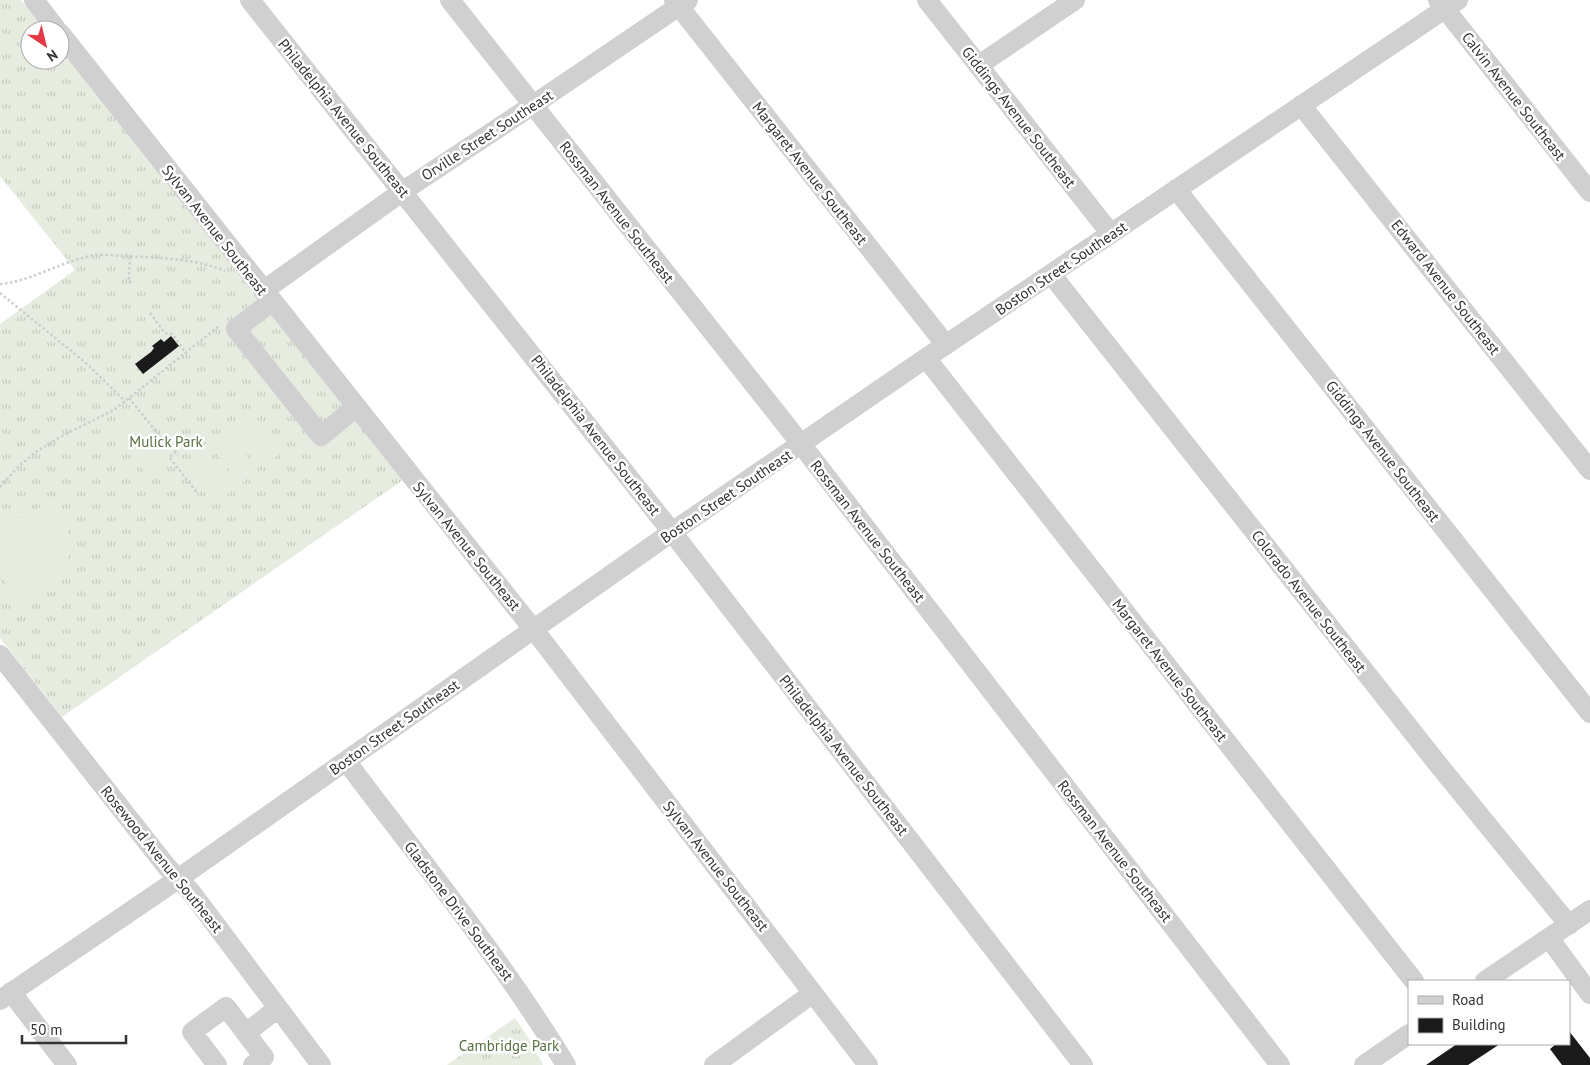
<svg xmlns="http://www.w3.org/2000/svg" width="1590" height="1065" font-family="'PT Sans',sans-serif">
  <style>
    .grass { fill: url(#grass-tufts) }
    .pitch { fill: #e6ecdf }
    .building { fill: #1a1a1a }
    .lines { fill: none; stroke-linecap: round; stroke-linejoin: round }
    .path { stroke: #cdcdcd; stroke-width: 2.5; stroke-dasharray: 2.5 2.5; stroke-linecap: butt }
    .minor { stroke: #d0d0d0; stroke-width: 20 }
    .labels { text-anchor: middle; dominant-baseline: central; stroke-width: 5; stroke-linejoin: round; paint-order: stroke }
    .street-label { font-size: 15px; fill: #333; stroke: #fff }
    .park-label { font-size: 15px; fill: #56703f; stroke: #fff }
  </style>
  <defs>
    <pattern id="grass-tufts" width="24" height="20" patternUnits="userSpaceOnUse" patternTransform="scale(1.25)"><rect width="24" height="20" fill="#e6ecdf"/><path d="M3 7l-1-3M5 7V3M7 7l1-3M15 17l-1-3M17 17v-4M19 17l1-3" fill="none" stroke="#c6cbc0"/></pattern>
  </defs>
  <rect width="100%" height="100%" fill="#fff"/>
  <path class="grass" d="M0 0H21L46 30H30V60H60V47L403 480 62 717 0 638V324L75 270 0 176Z
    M515 1018 533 1045 543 1065H447Z"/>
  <path class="pitch" d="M139 413 170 453 146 473 114 433Z
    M252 413 282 452 264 466 233 427Z
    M228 431 258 470 240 484 210 445Z
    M205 450 235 488 217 503 187 464Z
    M55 500C59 510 65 519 67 529 77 564 50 591 22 606L0 575V527Z"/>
  <path class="building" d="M171 336 179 346 143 374 135 364 151 352 154 348 152 346 161 339 164 342Z
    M1569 1031 1590 1058V1065H1562L1550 1049 1556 1044H1569Z
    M1457 1044H1500L1468 1065H1426Z"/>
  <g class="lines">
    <path class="path" d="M130 257 129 279 131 283
      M0 284C33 281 63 260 96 255 105 254 117 256 126 256 160 258 194 258 225 271
      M0 293 86 363 125 401
      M150 313 165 333 172 334 186 353
      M129 398 167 445 171 446 178 455
      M176 452 169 457 196 491 197 490
      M0 487 19 466 37 451 62 436 114 410 219 326"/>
    <path class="minor" d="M34 0 57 30
      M250 0 672 532 1083 1065
      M450 0 801 444 1280 1065
      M674 0 946 345
      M927 0 1111 234
      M1438 0 1590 192
      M60 33 545 644 868 1065
      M979 65 1075 0
      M1301 105 1590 470
      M1176 189 1590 713
      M1051 274 1437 763 1569 925
      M263 291 403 191 533 105 688 0
      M272 301 236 329 321 436 356 407
      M926 358 1414 981
      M0 655 167 867 191 892 321 1065
      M346 761C421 861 501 958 566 1065
      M1549 938 1590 994
      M1485 981 1590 910
      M11 992 67 1065
      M0 1000 162 890 672 532 926 358 1458 0
      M246 1033 278 1008
      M217 1065 192 1032 226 1007 264 1057 253 1065
      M714 1065 813 993
      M1364 1065 1409 1034"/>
  </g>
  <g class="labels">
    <g class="street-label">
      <text transform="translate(1514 96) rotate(52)">Calvin Avenue Southeast</text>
      <text transform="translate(1019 117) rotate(52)">Giddings Avenue Southeast</text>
      <text transform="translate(344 118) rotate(51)">Philadelphia Avenue Southeast</text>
      <text transform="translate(487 135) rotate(-33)">Orville Street Southeast</text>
      <text transform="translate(810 173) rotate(52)">Margaret Avenue Southeast</text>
      <text transform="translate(617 212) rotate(52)">Rossman Avenue Southeast</text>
      <text transform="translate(215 230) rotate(52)">Sylvan Avenue Southeast</text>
      <text transform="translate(1061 268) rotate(-34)">Boston Street Southeast</text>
      <text transform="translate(1446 287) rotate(52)">Edward Avenue Southeast</text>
      <text transform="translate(596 435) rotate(52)">Philadelphia Avenue Southeast</text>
      <text transform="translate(1383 451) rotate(52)">Giddings Avenue Southeast</text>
      <text transform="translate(726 496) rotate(-34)">Boston Street Southeast</text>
      <text transform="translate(868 531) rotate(52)">Rossman Avenue Southeast</text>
      <text transform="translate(467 546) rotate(51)">Sylvan Avenue Southeast</text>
      <text transform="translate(1309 601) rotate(52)">Colorado Avenue Southeast</text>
      <text transform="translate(1170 670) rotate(52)">Margaret Avenue Southeast</text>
      <text transform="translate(394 727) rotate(-35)">Boston Street Southeast</text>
      <text transform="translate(844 755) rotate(52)">Philadelphia Avenue Southeast</text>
      <text transform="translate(1115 851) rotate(52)">Rossman Avenue Southeast</text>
      <text transform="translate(162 859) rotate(51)">Rosewood Avenue Southeast</text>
      <text transform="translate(716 866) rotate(52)">Sylvan Avenue Southeast</text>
      <text transform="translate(459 911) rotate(53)">Gladstone Drive Southeast</text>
    </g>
    <g class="park-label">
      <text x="166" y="441">Mulick Park</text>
      <text x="509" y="1045">Cambridge Park</text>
    </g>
  </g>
  <rect x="1408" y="980" width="162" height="65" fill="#ffffff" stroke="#adadad"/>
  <rect x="1418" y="996" width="25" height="8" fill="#d0d0d0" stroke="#adadad"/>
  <text x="1452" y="1005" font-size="15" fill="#333333">Road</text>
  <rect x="1418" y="1018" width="25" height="15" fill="#1a1a1a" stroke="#adadad"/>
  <text x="1452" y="1030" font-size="15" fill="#333333">Building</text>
  <g transform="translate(45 45) rotate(145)"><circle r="24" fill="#ffffff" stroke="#adadad"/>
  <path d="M0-4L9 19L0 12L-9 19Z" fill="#e63946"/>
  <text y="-8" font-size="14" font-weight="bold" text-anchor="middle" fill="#333333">N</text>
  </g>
  <path d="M22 1035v8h104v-8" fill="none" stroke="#333333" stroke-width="2.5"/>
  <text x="30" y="1035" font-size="15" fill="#333333" stroke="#ffffff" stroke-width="4" paint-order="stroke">50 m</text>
</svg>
